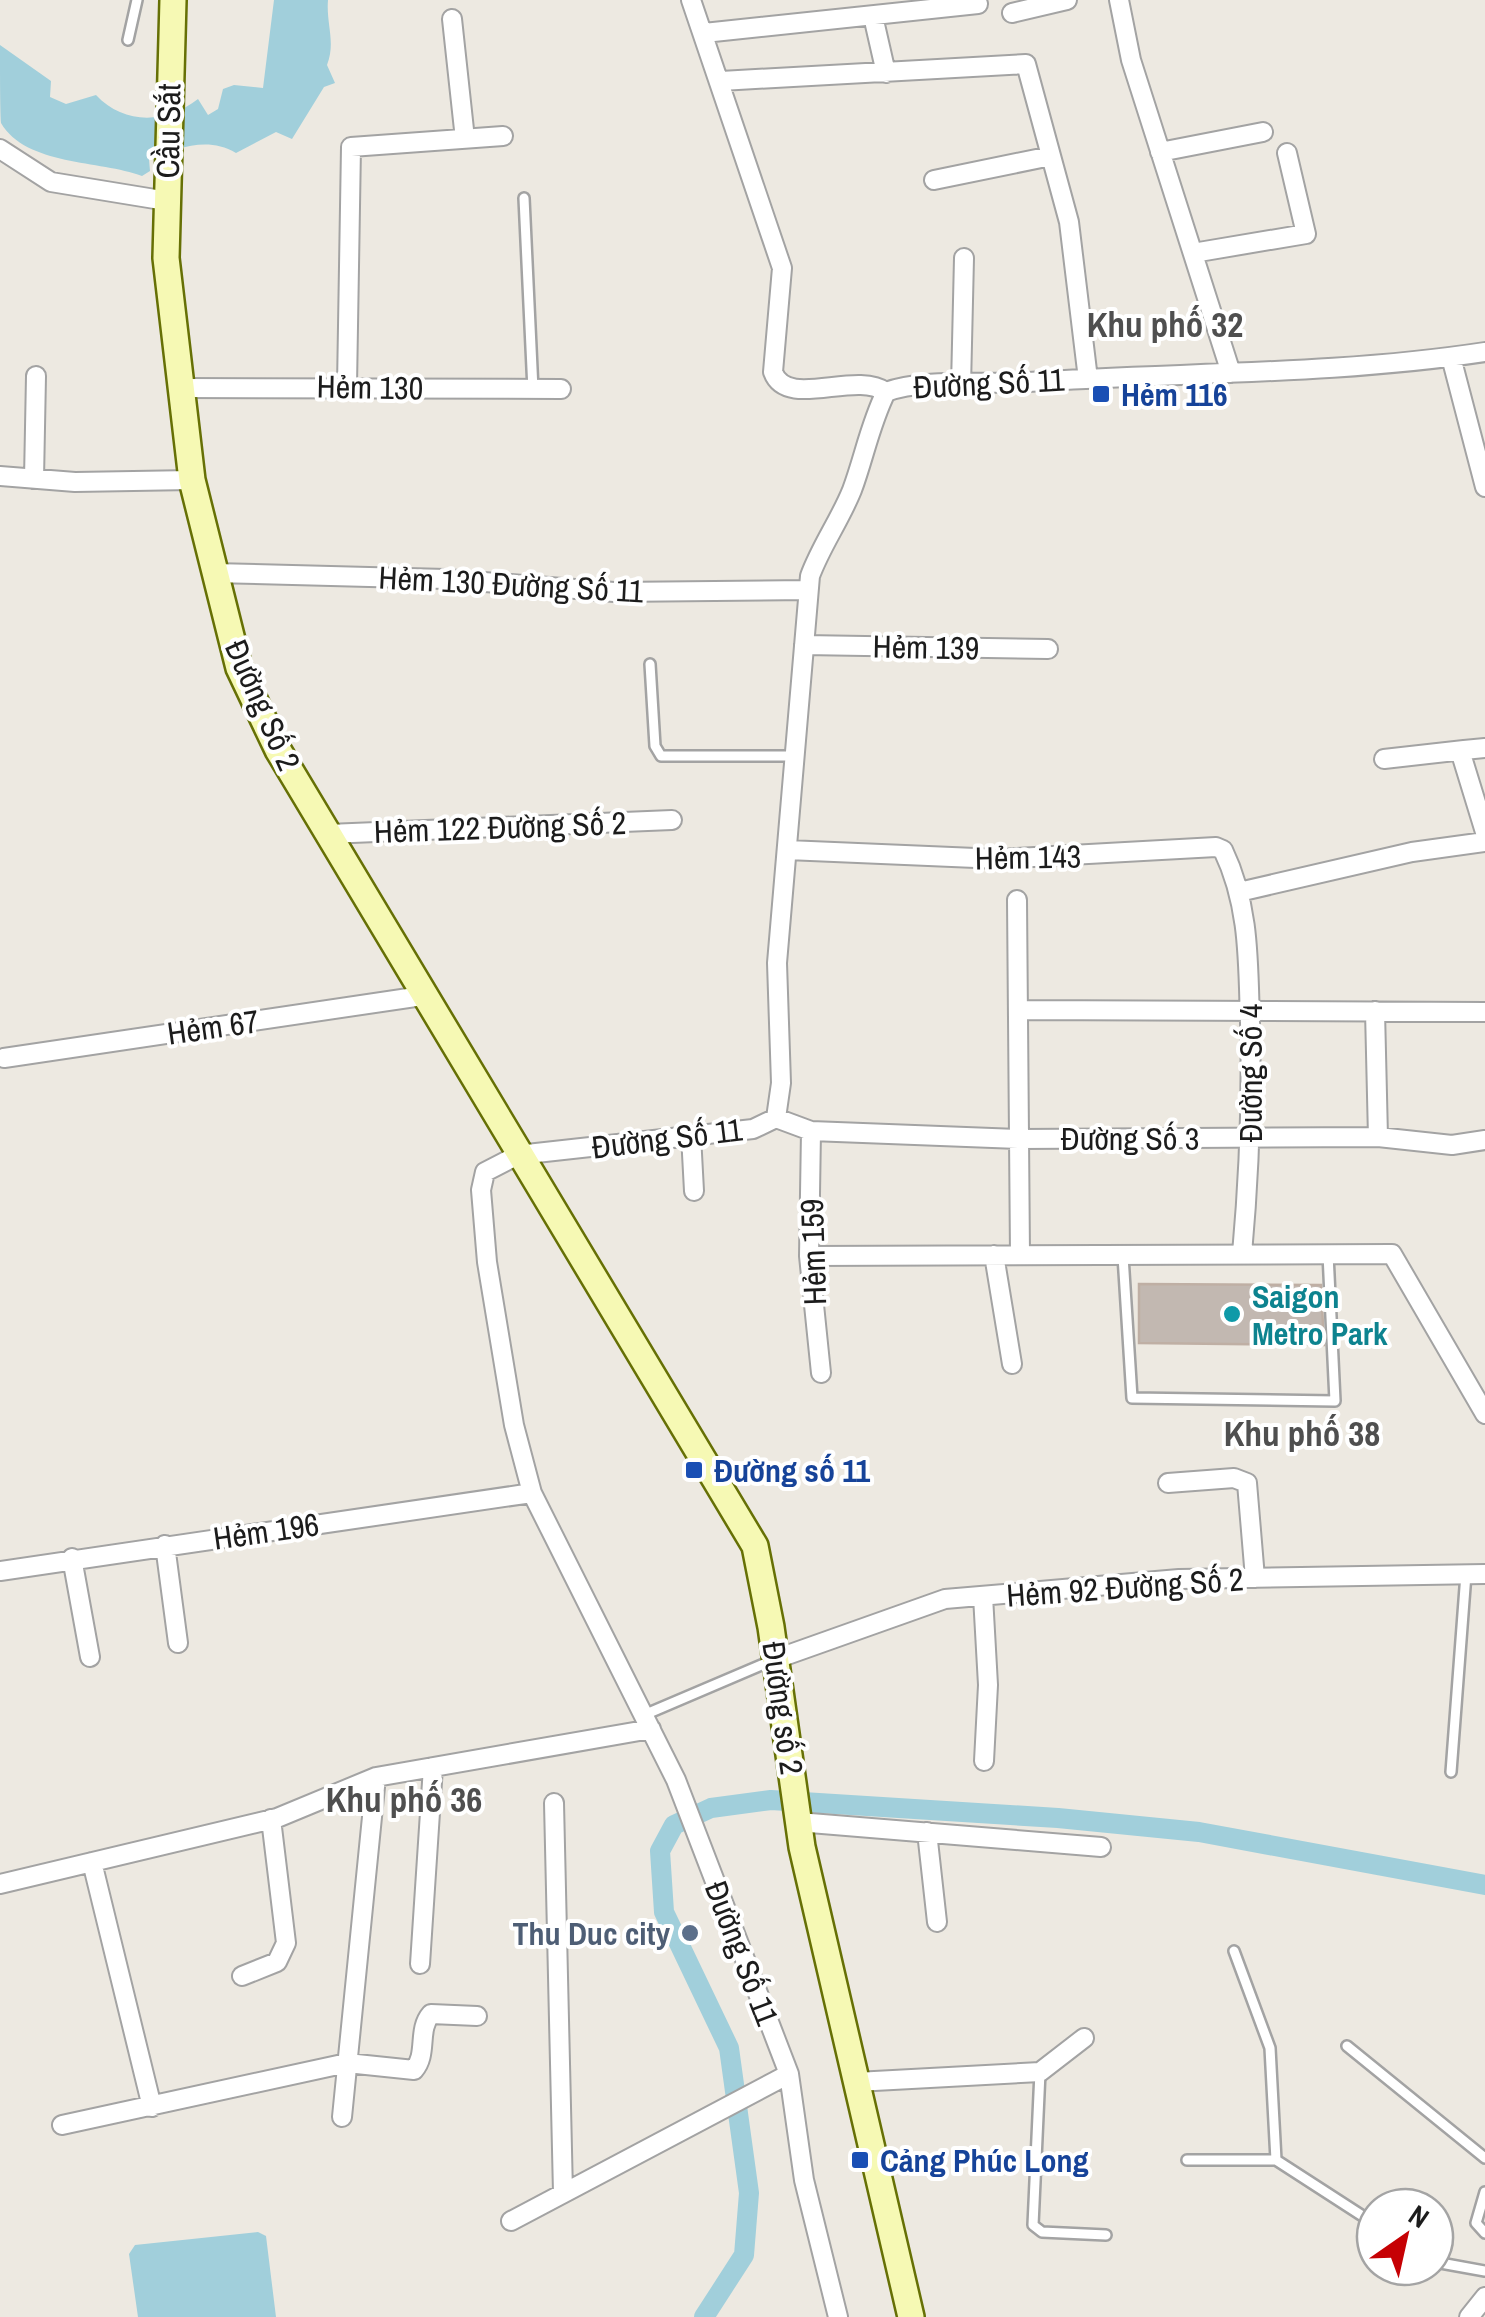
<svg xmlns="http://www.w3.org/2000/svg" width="1485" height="2317" font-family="'Archivo Narrow',sans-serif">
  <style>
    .water { fill: #a1cfdb }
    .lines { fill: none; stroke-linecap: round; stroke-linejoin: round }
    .canal { stroke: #a1cfdb; stroke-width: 20 }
    .building { fill: #c2b8b1; stroke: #bfafa4; stroke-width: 2.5 }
    .lane-casing { stroke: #a3a3a3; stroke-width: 14 }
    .street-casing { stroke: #a3a3a3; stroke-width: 22 }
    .secondary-casing { stroke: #667005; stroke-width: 30 }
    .lane { stroke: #fff; stroke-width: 9 }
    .street { stroke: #fff; stroke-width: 18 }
    .secondary { stroke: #f6f9b4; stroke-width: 25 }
    .transit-dot { fill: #1a4fb4; stroke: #fff; stroke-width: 4 }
    .culture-dot { fill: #0f9aa8; stroke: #fff; stroke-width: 4 }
    .service-dot { fill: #5c6f8a; stroke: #fff; stroke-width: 4 }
    .labels { text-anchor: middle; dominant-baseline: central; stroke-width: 8; stroke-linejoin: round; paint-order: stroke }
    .street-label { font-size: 32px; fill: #1c1c1c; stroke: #fff }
    .transit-label { font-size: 32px; font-weight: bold; fill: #164399; stroke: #fff; text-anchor: start }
    .culture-label { font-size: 32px; font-weight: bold; fill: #0d838f; stroke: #fff; text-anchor: start }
    .service-label { font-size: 32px; font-weight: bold; fill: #4e5e75; stroke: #fff; text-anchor: end }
    .neighbourhood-label { font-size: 35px; font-weight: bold; fill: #4f4f4f; stroke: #fff }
  </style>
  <rect width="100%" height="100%" fill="#ede9e1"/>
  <path class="water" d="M274 0H328C326 24 336 42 327 65L335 83 324 87 292 139 276 132 236 153C207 136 179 148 149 159L150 171 142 176C100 160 26 166 1 123 0 112 0 60 0 45L51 81 50 97 66 104 96 95C124 125 166 124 198 99L208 115 218 109 223 89 234 85 263 88Z
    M258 2232 266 2236 276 2317H138L129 2254 135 2245Z"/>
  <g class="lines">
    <path class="canal" d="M704 2317 744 2255 749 2193 729 2048 664 1912 660 1851 674 1825 711 1808 771 1800 1058 1818 1199 1832 1485 1885"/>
  </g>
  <path class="building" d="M1139 1284 1321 1285 1324 1345 1139 1343Z"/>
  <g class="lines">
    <g class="lane-casing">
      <path id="lane" d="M128 40 137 0
        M524 198 533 390
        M650 664 655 746 661 756H795
        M1123 1256 1132 1398 1335 1401 1328 1254
        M644 1715 771 1661
        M1451 1772 1466 1574
        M1234 1951 1270 2048 1276 2160 1375 2224
        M1347 2046 1485 2158
        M1040 2072 1033 2225 1042 2232 1106 2235
        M1187 2160H1276
        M1485 2192 1476 2223 1485 2233
        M1435 2262 1485 2271"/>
    </g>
    <g class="street-casing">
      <path id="street" d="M691 0 782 268 773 372C787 410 855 370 886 392
        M1119 0 1131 60 1231 373
        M1012 13 1067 0
        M873 16 886 73
        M452 19 465 139
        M704 33 978 4
        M721 81 1026 64 1069 222 1088 379
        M0 149 51 182 167 201
        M1160 152 1263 132
        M934 180 1051 156
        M1193 253 1306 234 1287 153
        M1451 357 1485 487
        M347 386 351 147 503 136
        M961 386 964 258
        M180 388 561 389
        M0 476 75 482 192 480
        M34 479 36 376
        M213 573 446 579 614 592 808 590
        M804 645 1048 649
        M1485 748 1464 750 1462 757 1485 832
        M1384 759 1464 750
        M328 834 672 820
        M787 850 999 859 1216 847 1223 850C1250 906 1248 963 1250 1023 1252 1101 1249 1177 1242 1254
        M1239 892 1412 852 1485 842
        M1017 900 1020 1255
        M1019 1010 1485 1012
        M1375 1011 1378 1137
        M4 1058 422 996
        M776 1118 753 1129 518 1155 485 1172 481 1190 487 1262 514 1425 532 1493 676 1780 789 2074 804 2180 838 2317
        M776 1118 781 1083 777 963 810 576C821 546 840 520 852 490 864 458 870 424 886 392 923 378 985 385 1028 382 1180 372 1334 375 1485 352
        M776 1118 811 1131 1020 1139 1378 1137 1452 1145 1485 1140
        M811 1131 809 1256 821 1373
        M691 1135 694 1191
        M994 1255 1012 1364
        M809 1256 1392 1254 1485 1414
        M1168 1483 1234 1478 1247 1483 1255 1578
        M165 1545 178 1643
        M72 1558 90 1657
        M0 1571 532 1493
        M983 1596 988 1685 984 1761
        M776 1659 945 1599 1179 1579 1485 1574
        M554 1803 563 2193
        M798 1822 1101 1847
        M927 1832 937 1922
        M92 1862 152 2107
        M0 1884 277 1818 376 1777 651 1729
        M420 1964 433 1767
        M242 1976 277 1962 286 1943 271 1819
        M856 2082 1040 2072 1084 2038
        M342 2117 376 1777
        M62 2125 347 2063 414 2070C428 2054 417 2030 431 2014L477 2016
        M511 2221 789 2074
        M1469 2317 1485 2297"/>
    </g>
    <g class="secondary-casing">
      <path id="secondary" d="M173 0 166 258 192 480 239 668 278 750 755 1546 771 1627 802 1847 911 2317"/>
    </g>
    <use href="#lane" class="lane"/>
    <use href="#street" class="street"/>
    <use href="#secondary" class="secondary"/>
  </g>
  <g class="transit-dot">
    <rect x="1091" y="384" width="20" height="20" rx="5"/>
    <rect x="684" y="1460" width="20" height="20" rx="5"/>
    <rect x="850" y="2150" width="20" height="20" rx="5"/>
  </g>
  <circle class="culture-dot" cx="1232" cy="1314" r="10"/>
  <circle class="service-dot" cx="690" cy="1933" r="10"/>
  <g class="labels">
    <g class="street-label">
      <text transform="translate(168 131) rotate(-89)">Cầu Sắt</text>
      <text transform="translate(989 383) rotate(-3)">Đường Số 11</text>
      <text transform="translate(370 387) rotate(1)">Hẻm 130</text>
      <text transform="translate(511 584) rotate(3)">Hẻm 130 Đường Số 11</text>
      <text transform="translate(926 647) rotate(1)">Hẻm 139</text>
      <text transform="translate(263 705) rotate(66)">Đường Số 2</text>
      <text transform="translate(500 827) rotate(-2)">Hẻm 122 Đường Số 2</text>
      <text transform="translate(1028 857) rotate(-1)">Hẻm 143</text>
      <text transform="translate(213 1027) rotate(-8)">Hẻm 67</text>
      <text transform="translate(1250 1073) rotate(-90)">Đường Số 4</text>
      <text transform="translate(667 1138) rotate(-7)">Đường Số 11</text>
      <text x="1130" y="1138">Đường Số 3</text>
      <text transform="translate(813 1252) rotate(-92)">Hẻm 159</text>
      <text transform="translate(266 1531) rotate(-8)">Hẻm 196</text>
      <text transform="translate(1125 1587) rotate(-4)">Hẻm 92 Đường Số 2</text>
      <text transform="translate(783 1708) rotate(82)">Đường số 2</text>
      <text transform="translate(742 1953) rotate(69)">Đường Số 11</text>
    </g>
    <g class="transit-label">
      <text x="1121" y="394">Hẻm 116</text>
      <text x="714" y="1470">Đường số 11</text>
      <text x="880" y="2160">Cảng Phúc Long</text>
    </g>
    <g class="culture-label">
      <text x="1252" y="1296">Saigon<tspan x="1252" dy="37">Metro Park</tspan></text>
    </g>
    <g class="service-label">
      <text x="670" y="1933">Thu Duc city</text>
    </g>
    <g class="neighbourhood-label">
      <text x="1165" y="324">Khu phố 32</text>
      <text x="1302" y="1433">Khu phố 38</text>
      <text x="404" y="1799">Khu phố 36</text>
    </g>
  </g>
  <g transform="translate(1405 2237) rotate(34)"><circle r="48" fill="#ffffff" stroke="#a4a4a4" stroke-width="2.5"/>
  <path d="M0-8L18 38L0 25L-18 38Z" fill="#c60104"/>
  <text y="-15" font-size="28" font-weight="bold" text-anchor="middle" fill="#1c1c1c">N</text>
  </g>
</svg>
